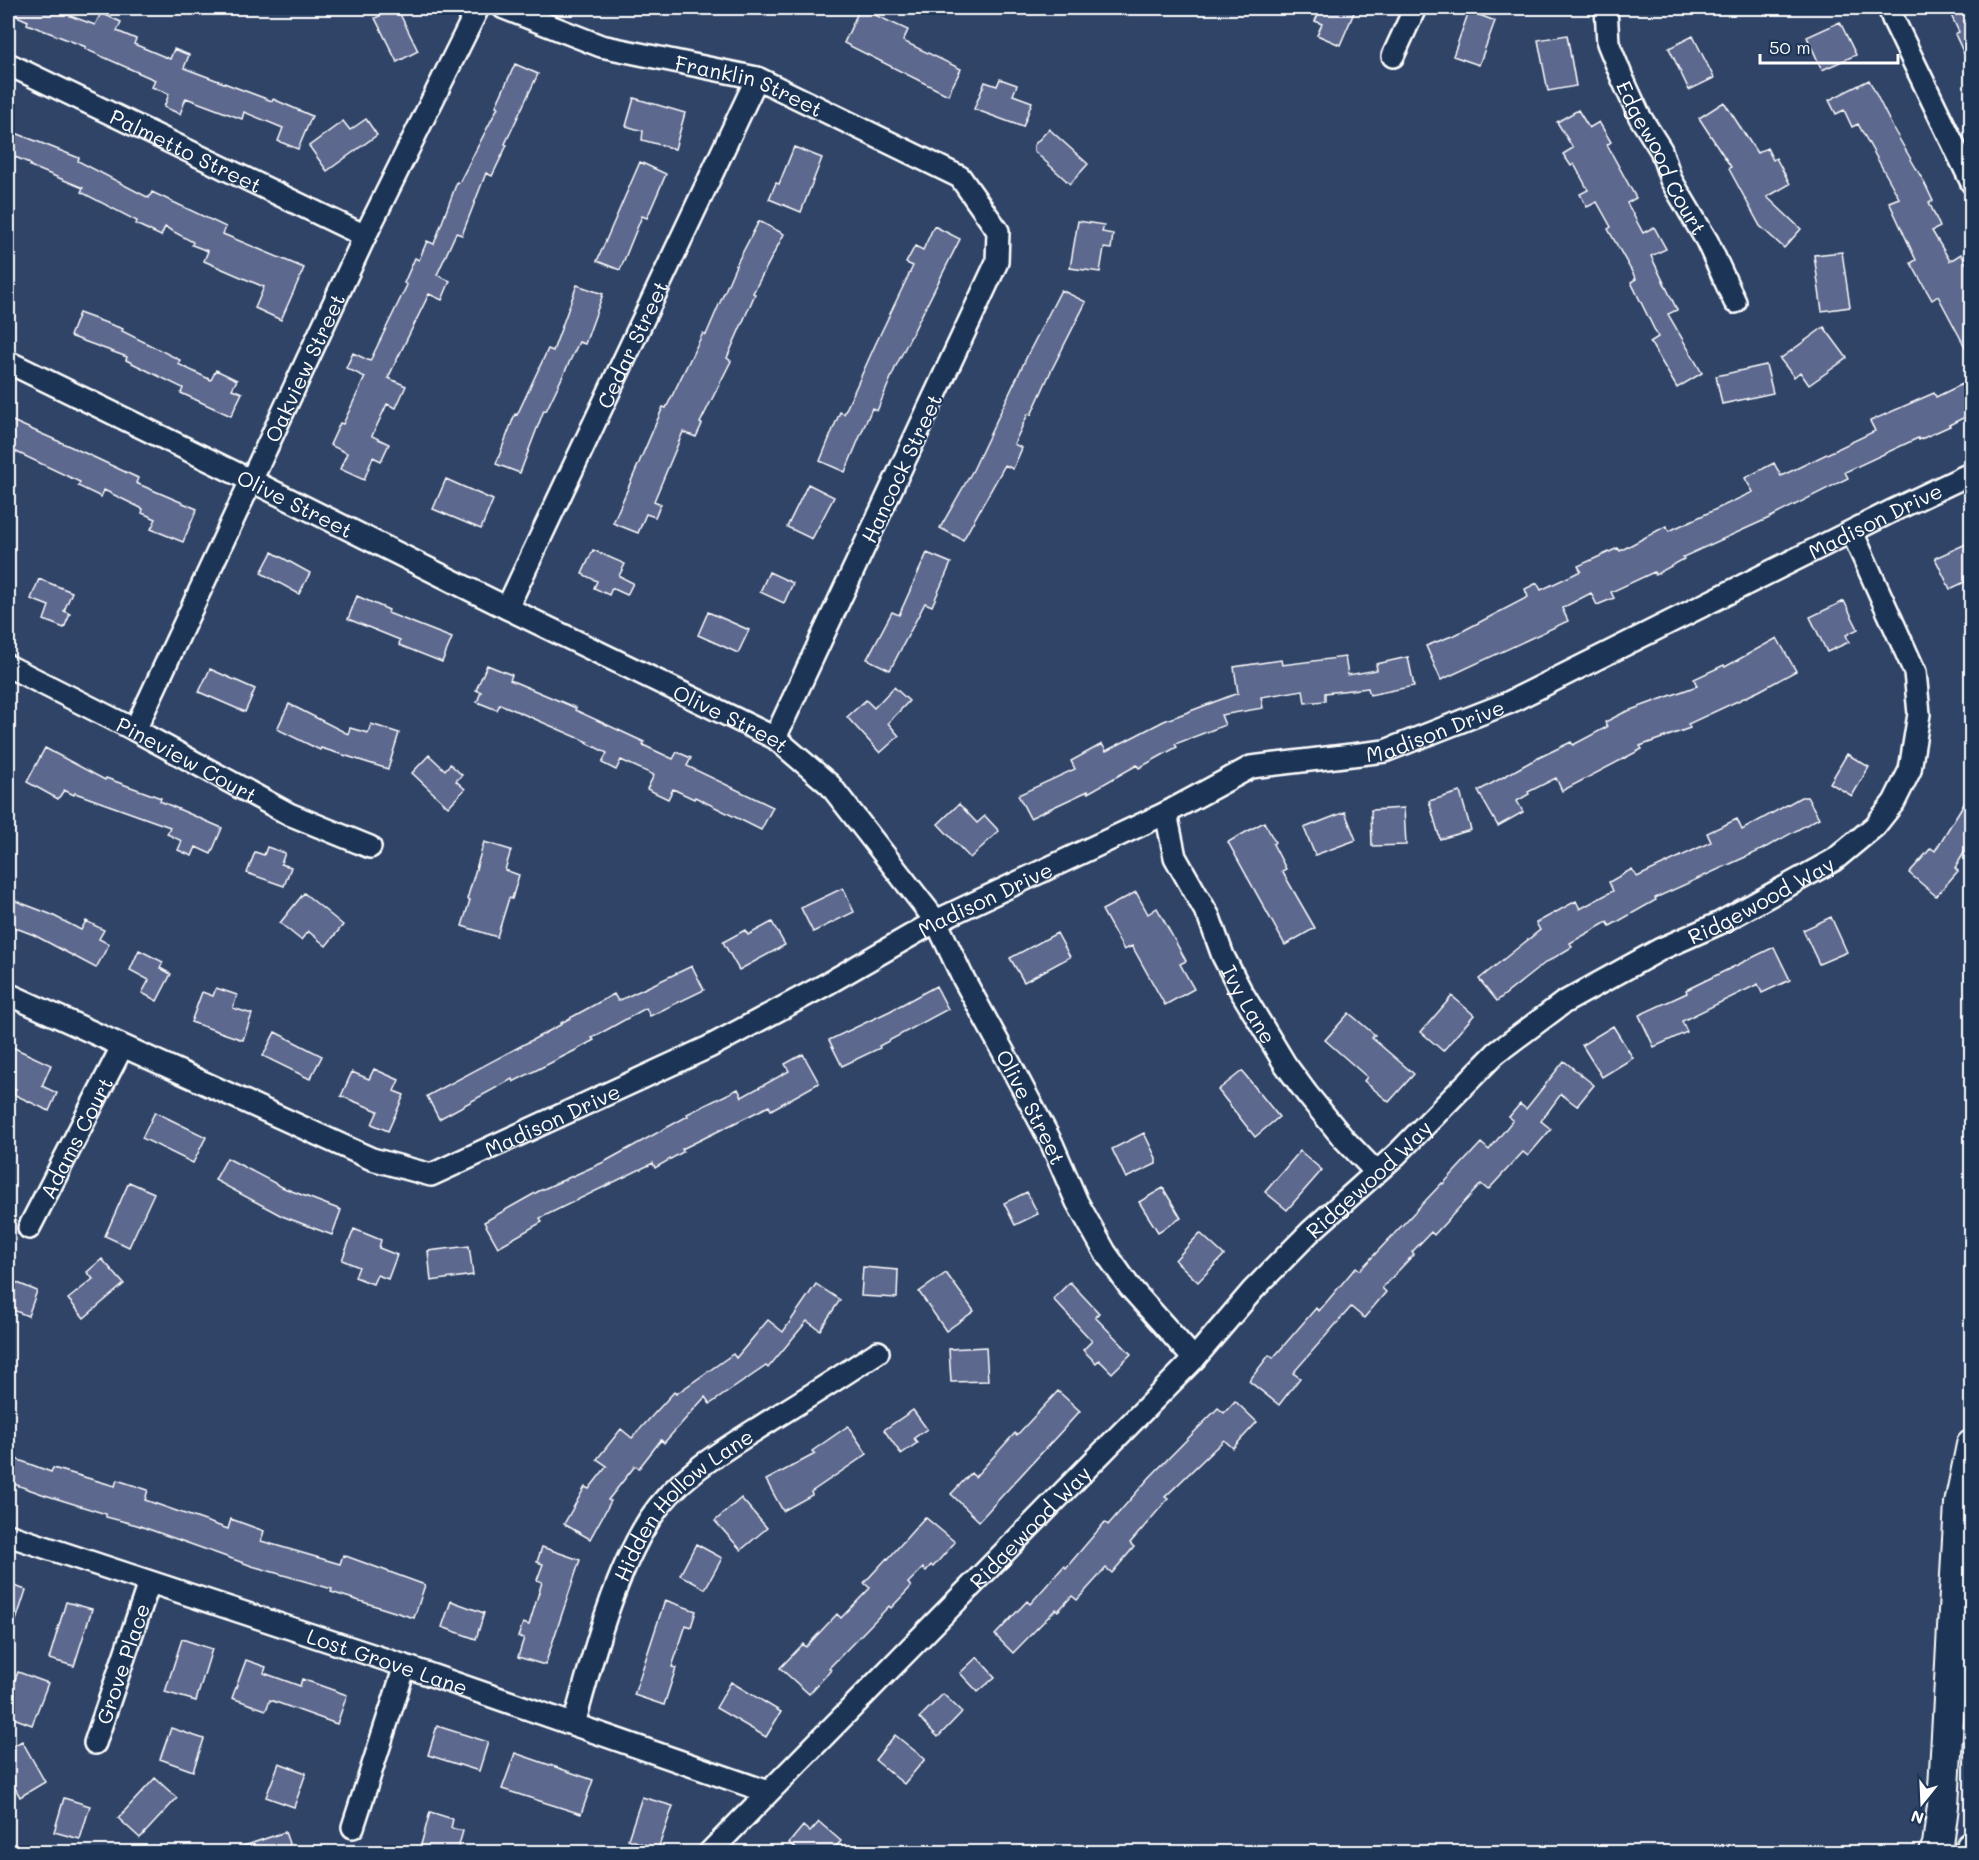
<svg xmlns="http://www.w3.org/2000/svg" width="1979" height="1860" font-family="Mali,sans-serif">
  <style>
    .building { fill: #5d678e; stroke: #fff; stroke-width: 1.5 }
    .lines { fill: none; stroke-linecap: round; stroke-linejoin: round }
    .street-casing { stroke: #fff; stroke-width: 26 }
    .secondary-casing { stroke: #fff; stroke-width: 34 }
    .street { stroke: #1d3557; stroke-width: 21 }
    .secondary { stroke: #1d3557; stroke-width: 30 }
    .labels { text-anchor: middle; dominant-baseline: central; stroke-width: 4.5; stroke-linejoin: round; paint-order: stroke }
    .street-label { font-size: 21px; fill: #fff; stroke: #1d3557 }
  </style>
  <rect width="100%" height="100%" fill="#304468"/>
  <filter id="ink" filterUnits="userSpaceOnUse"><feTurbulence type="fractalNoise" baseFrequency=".0167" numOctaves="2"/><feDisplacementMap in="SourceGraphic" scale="12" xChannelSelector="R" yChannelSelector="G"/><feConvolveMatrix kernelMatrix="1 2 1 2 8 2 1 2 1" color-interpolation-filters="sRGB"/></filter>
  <g filter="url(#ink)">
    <path class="building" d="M8 8H49L95 25 101 13 121 22 117 31 136 39 134 44 170 59 174 49 189 55 184 68 272 101 273 99 312 116 298 149 278 141 283 128 244 112 242 119 186 98 180 114 164 107 169 94 152 87 155 80 85 49 86 47 27 24 28 21 8 12Z
      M397 8 418 51 397 62 375 18Z
      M860 8 908 30 903 41 961 69 948 95 844 43Z
      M1321 8H1356L1340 45 1317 35 1322 24 1315 21Z
      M1957 8H1971V69L1955 34 1959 32 1949 11Z
      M1469 11 1495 21 1479 65 1453 56Z
      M1840 22 1856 55 1822 70 1807 37Z
      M1567 35 1576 86 1548 91 1538 40Z
      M1693 36 1714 78 1689 90 1669 48Z
      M515 64 538 74 505 144 507 145 492 176 486 173 462 235 456 233 437 275 450 281 442 300 429 294 388 378 406 386 396 408 387 404 372 436 389 444 381 461 373 457 364 480 340 469 347 453 330 445 340 423 343 424 365 377 346 368 353 353 370 361 407 285 404 283 415 258 419 260 427 241 434 244 457 182 459 183 498 107 496 106Z
      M1000 79 1017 85 1013 95 1032 102 1023 127 974 109 985 82 997 86Z
      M1869 80 1893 128 1924 182 1933 201 1929 202 1940 227 1932 231 1950 261 1961 254 1971 272V358L1938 296 1932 300 1911 263 1916 260 1889 202 1899 198 1858 124 1852 127 1844 110 1836 114 1829 100Z
      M634 98 685 113 675 149 642 140 643 131 626 126Z
      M1724 102 1757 153 1767 148 1773 160 1776 158 1790 184 1767 197 1801 229 1784 248 1760 226 1729 169 1731 167 1699 118Z
      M1578 110 1589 128 1599 122 1611 142 1607 145 1636 198 1627 203 1643 233 1654 227 1666 249 1651 256 1677 310 1668 314 1702 373 1677 388 1650 342 1658 337 1631 282 1636 279 1608 229 1611 227 1597 202 1587 207 1580 194 1588 190 1574 164 1571 166 1563 154 1573 148 1557 122Z
      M366 119 377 135 327 171 309 146 343 121 350 130Z
      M1049 129 1088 164 1070 184 1034 151V145Z
      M8 130 79 158 78 161 149 198 152 192 226 227 223 234 304 268 281 320 255 308 264 287 204 261 208 251 192 245 193 242 165 227 161 236 136 224 137 221 81 192 83 188 30 166 31 165 27 162 8 154Z
      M794 147 822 158 801 212 769 199 776 183 779 184Z
      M640 162 666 174 647 218 642 216 620 270 597 261Z
      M759 221 784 234 753 293 755 294 727 358 731 361 700 423 702 424 696 437 683 432 654 501 661 504 655 517 646 514 638 533 613 523 663 407 666 408 703 333 706 335 737 263Z
      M1078 221 1104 225 1102 232 1113 234 1111 249 1104 248 1100 272 1070 268Z
      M934 226 960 239 896 366 877 411 872 408 845 472 820 461 840 412 844 414 876 343 913 266 906 263 915 246 923 250Z
      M1842 252 1850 307 1822 311 1814 255Z
      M577 285 603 294 585 344 579 342 546 411 544 410 520 473 496 464 515 414 517 415 548 349 553 351Z
      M1061 290 1086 302 1051 371 1031 415 1028 414 1014 444 1022 448 1013 469 1005 465 963 540 940 528 973 470 1030 350Z
      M79 313 123 329 122 331 180 360 178 364 211 380 216 370 237 380 232 389 242 393 231 416 181 393 183 388 126 360 127 357 70 336Z
      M1824 327 1847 358 1809 385 1800 372 1794 377 1780 359Z
      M1766 365 1773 393 1722 404 1716 376Z
      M1971 380V414L1949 425 1950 426 1919 440 1918 438 1845 472 1848 478 1767 519 1683 557 1684 559 1655 575 1654 572 1611 592 1614 598 1597 605 1591 593 1562 608 1568 621 1441 680 1426 646 1457 634 1528 597 1525 589 1537 583 1541 590 1581 571 1578 566 1618 548 1620 551 1666 526 1669 531 1753 492 1745 478 1774 463 1781 476 1875 431 1870 421 1934 393 1936 397Z
      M8 419 85 453 138 478 136 483 197 509 183 542 151 529 156 519 142 513 143 509 104 490 101 497 78 486 80 482 8 448Z
      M446 479 493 500 481 529 433 509Z
      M808 484 834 497 812 539 787 527Z
      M1968 543 1971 551V579L1950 589 1935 558Z
      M593 550 625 564 619 576 633 583 627 595 612 588 609 595 594 588 597 581 582 574Z
      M272 552 310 573 299 594 261 573Z
      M927 553 951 563 932 606 925 603 890 670 867 659 892 612 899 615Z
      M769 572 793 583 784 603 760 592Z
      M39 579 72 592 64 611 70 614 64 628 44 620 49 606 31 599Z
      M357 596 389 610 388 613 452 638 442 662 399 645 400 640 348 619Z
      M1844 601 1858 629 1846 635 1849 642 1827 652 1810 617Z
      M708 612 749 630 738 653 698 635Z
      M1777 638 1796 671 1759 691 1688 724 1690 728 1640 746 1642 749 1562 791 1556 778 1528 792 1529 794 1517 801 1523 812 1498 826 1478 791 1532 761 1571 742 1573 745 1607 727 1605 722 1625 712 1697 686 1694 679 1724 665 1725 667Z
      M1345 657 1348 675 1377 670 1376 664 1408 657 1414 686 1370 695 1368 688 1325 693V701L1305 703 1303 690 1261 697 1263 708 1221 715 1225 725 1175 744 1177 747 1139 768 1137 765 1088 793V791L1030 818 1018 795 1075 769 1071 761 1102 744 1106 751 1164 721 1238 693 1234 667 1281 660 1282 665Z
      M487 665 512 675 510 680 576 708 575 710 644 742 643 745 673 759 677 752 691 758 687 766 773 807 761 830 695 797 694 799 673 789 668 799 647 789 654 775 621 760 616 770 602 763 607 753 587 743 588 742 500 704 497 710 477 702 481 692 476 690Z
      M210 669 255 689 245 712 199 692Z
      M894 687 909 701 888 723 899 736 880 753 847 717 866 700 874 708Z
      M289 704 348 734 350 728 368 733 371 724 399 733 388 769 321 748 320 750 277 729Z
      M45 748 105 780 106 778 161 798 160 801 222 828 211 854 196 847 192 856 178 850 182 841 167 834 170 827 75 793 74 795 64 790 58 799 27 782Z
      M1847 754 1869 767 1852 796 1830 783Z
      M429 755 445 770 450 764 462 775 456 781 465 789 448 807 412 773Z
      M1460 792 1471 830 1440 839 1429 801Z
      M1971 792V841L1955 868 1958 871 1936 896 1909 873 1931 848 1935 851Z
      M1801 797H1807L1819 818 1761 850 1655 898 1656 900 1610 926 1607 922 1570 943 1572 947 1545 963 1497 1001 1479 979 1540 930 1536 923 1576 901 1580 909 1613 891 1609 882 1632 869 1637 877 1711 842 1707 833 1737 819 1742 830Z
      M959 804 977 823 985 816 999 831 970 858 938 824Z
      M1404 808 1406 845 1372 846 1371 810Z
      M1345 812 1356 840 1315 855 1304 828Z
      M1264 822 1275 842 1273 844 1286 869 1282 871 1315 928 1285 945 1228 842Z
      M484 842 511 850 505 870 519 875 512 899 509 898 497 937 462 926 470 900 467 899Z
      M267 847 285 853 281 864 291 867 284 886 247 873 255 852 264 855Z
      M843 888 854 912 813 932 801 908Z
      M1136 892 1148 914 1157 908 1186 961 1180 964 1194 989 1165 1005 1132 946 1124 950 1102 910Z
      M304 893 343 925 326 946 308 931 301 940 280 923Z
      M8 898 50 914 81 930 86 921 104 930 99 939 109 944 96 968 34 935 8 925Z
      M1831 917 1847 952 1819 964 1803 930Z
      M772 922 785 945 739 970 723 942 745 930 748 935Z
      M1057 933 1070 957 1024 982 1010 958Z
      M1774 947 1790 980 1762 993 1758 984 1682 1021 1687 1032 1654 1047 1639 1015 1687 993 1686 990Z
      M139 950 163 962 160 968 171 974 157 1001 142 993 149 980 130 970Z
      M692 966 704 990 650 1016 646 1008 592 1038 594 1040 576 1050 513 1082 512 1079 439 1119 427 1096 562 1024 561 1023 614 994 618 1001Z
      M936 986 948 1009 879 1046 880 1048 842 1066 829 1040 890 1011Z
      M216 988 237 995 233 1008 252 1014 243 1040 191 1022 202 992 213 996Z
      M1452 996 1474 1015 1443 1051 1421 1032Z
      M1349 1013 1375 1035 1372 1038 1414 1074 1389 1102 1364 1081 1367 1077 1325 1040Z
      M1613 1026 1633 1058 1602 1077 1582 1045Z
      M275 1032 322 1056 310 1079 263 1056Z
      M8 1045 51 1065 42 1086 57 1093 49 1111 13 1094 16 1089 8 1086Z
      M803 1054 819 1083 771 1110 769 1106 682 1149 683 1152 655 1168 653 1163 540 1218 542 1222 498 1247 484 1222 539 1191 604 1162 688 1116 687 1114 738 1089 742 1097 789 1071 785 1064Z
      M1564 1061 1594 1085 1577 1106 1561 1094 1541 1121 1551 1129 1528 1156 1523 1152 1488 1190 1481 1184 1434 1235 1431 1232 1412 1252 1414 1254 1382 1288 1386 1292 1364 1318 1351 1307 1293 1373 1300 1378 1279 1405 1249 1381 1269 1355 1273 1358 1316 1308 1319 1311 1356 1267 1360 1270 1442 1183 1443 1184 1481 1143 1489 1150 1513 1120 1509 1117 1520 1104 1526 1109Z
      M374 1069 399 1080 394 1091 404 1095 388 1131 372 1124 378 1111 341 1096 352 1072 369 1079Z
      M1242 1071 1279 1117 1255 1137 1218 1090Z
      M155 1112 206 1137 193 1163 142 1138Z
      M1144 1133 1156 1158V1164L1126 1178 1112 1149Z
      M1300 1151 1322 1170 1287 1210 1265 1192Z
      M227 1158 284 1188 341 1210 332 1235 282 1216 215 1180Z
      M129 1182 154 1193 129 1247 105 1236Z
      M1163 1188 1181 1218 1158 1232 1139 1202Z
      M1027 1192 1038 1214 1015 1225 1004 1203Z
      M354 1229 381 1240 379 1248 397 1255 388 1279 377 1275 373 1284 355 1277 359 1267 342 1260Z
      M1200 1233 1224 1255 1198 1282 1175 1260Z
      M469 1246 473 1275 431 1281 428 1251Z
      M102 1259 124 1284 84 1318 68 1299 93 1279 87 1272Z
      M863 1267 898 1270 897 1298 861 1296Z
      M946 1273 974 1311 946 1331 919 1292Z
      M8 1279 37 1291 28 1316 8 1308Z
      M1070 1282 1099 1313 1095 1317 1131 1354 1112 1373 1099 1360 1096 1363 1083 1350 1092 1341 1053 1299Z
      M816 1284 840 1300 820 1330 807 1321 768 1368 766 1366 710 1404 705 1397 664 1443 661 1440 639 1468 635 1466 608 1500 611 1501 590 1539 564 1524 585 1487 589 1489 607 1466 597 1459 621 1429 632 1438 674 1392 676 1394 733 1354 736 1358 768 1320 783 1332Z
      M986 1347 988 1381 951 1382 949 1349Z
      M1058 1391 1080 1411 979 1521 951 1494 971 1473 975 1477 1015 1433 1017 1435Z
      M1235 1401 1257 1422 1233 1448 1224 1440 1165 1497 1168 1499 1130 1543 1134 1547 1112 1573 1106 1568 1077 1600 1072 1596 1058 1611 1056 1609 1013 1653 995 1635 1027 1601 1030 1604 1064 1566 1066 1568 1105 1522 1108 1525 1149 1478 1218 1408 1224 1413Z
      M913 1410 927 1429 914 1438 917 1443 901 1454 884 1430Z
      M848 1426 867 1454 811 1492 812 1495 783 1511 766 1480 815 1454 812 1451Z
      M8 1456 51 1472 53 1468 115 1486 117 1480 148 1490 145 1500 228 1529 231 1519 264 1531 261 1541 340 1564 343 1555 425 1585 414 1618 331 1592 332 1589 252 1566 137 1525 106 1517V1514L45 1495 8 1482Z
      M741 1498 767 1528 741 1550 715 1521Z
      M925 1517 955 1542 933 1567 931 1565 926 1571 923 1568 908 1583 911 1587 891 1608 889 1606 829 1668 831 1670 809 1694 780 1668 803 1644 806 1647 837 1614 841 1618 870 1588 864 1583 887 1558 888 1559Z
      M696 1544 722 1558 705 1589 680 1575Z
      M542 1547 580 1560 545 1665 518 1657 524 1638 518 1637 523 1623 529 1625 542 1582 537 1580 543 1564 537 1562Z
      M8 1584 26 1590 10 1639 8 1638Z
      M665 1600 696 1611 691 1627 686 1625 672 1667 676 1668 664 1705 634 1695Z
      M451 1601 484 1613 476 1639 442 1627Z
      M66 1602 92 1609 74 1666 49 1659Z
      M182 1639 212 1649 196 1701 165 1692Z
      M977 1657 995 1677 978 1692 960 1673Z
      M246 1660 266 1667 264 1673 300 1686 302 1679 347 1695 337 1724 270 1700 266 1710 232 1698Z
      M18 1672 48 1683 32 1725 8 1716 12 1699 8 1697Z
      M731 1682 781 1712 766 1737 716 1708Z
      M943 1694 962 1712 938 1737 919 1718Z
      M437 1726 488 1742 479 1771 428 1755Z
      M171 1728 204 1739 193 1771 160 1759Z
      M895 1735 925 1759 904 1784 875 1760Z
      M22 1741 45 1782 20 1797 8 1775V1749Z
      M515 1753 593 1780 581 1814 502 1789Z
      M279 1763 306 1773 294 1807 266 1797Z
      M155 1778 177 1798 140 1838 118 1818Z
      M642 1797 673 1806 658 1849 628 1839Z
      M64 1798 90 1806 80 1839 54 1832Z
      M430 1812 453 1819 451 1828 463 1831 457 1852H419Z
      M819 1822 841 1841 831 1852H800L789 1843 803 1826 810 1832Z
      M285 1832 292 1852H233L232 1850Z"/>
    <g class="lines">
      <g class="street-casing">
        <g id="street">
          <path id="s1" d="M504 8 601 46 757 78 960 177 998 231 997 262 775 738"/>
          <path id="s2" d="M1606 8 1608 43 1623 80 1640 117 1661 150 1671 180 1707 241 1735 302"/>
          <path d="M1889 8 1893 19 1972 183"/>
          <path d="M1393 56 1415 8"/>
          <path id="s3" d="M8 64 365 236"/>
          <path id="s4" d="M8 362 252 481 507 608 775 738 830 785 936 921 962 976 1010 1064 1052 1144 1077 1202 1105 1252 1129 1286 1194 1359"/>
          <path id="s5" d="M507 608 757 78"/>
          <path id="s6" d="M8 666 135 730 289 814 370 847"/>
          <path id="s7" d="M135 730 365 236 478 8"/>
          <path id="s8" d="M1166 813 1175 857 1209 917 1223 956 1241 991 1285 1064 1307 1094 1343 1138 1376 1172"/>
          <path id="s9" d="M8 994 372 1159 431 1175 709 1047 825 985 936 921 1166 813 1251 767 1385 751 1508 703 1892 511 1972 473"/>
          <path id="s10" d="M29 1228 122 1047"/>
          <path id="s11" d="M8 1535 405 1666 768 1792"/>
          <path id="s12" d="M574 1724C592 1659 613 1577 649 1520 678 1475 727 1448 771 1420 807 1398 843 1375 878 1352"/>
          <path id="s13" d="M95 1743 149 1583"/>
          <path d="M353 1827 405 1666"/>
          <path id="s14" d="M710 1852 1194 1359 1253 1290 1310 1232 1397 1154 1496 1053 1563 1003 1661 949 1720 923 1834 860 1875 826 1894 802 1910 770 1919 714 1915 672 1852 532"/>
        </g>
      </g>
      <g class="secondary-casing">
        <path id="secondary" d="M1935 1852 1938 1845 1943 1806 1960 1504 1972 1445
          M1971 1852 1972 1847"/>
      </g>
      <use href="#street" class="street"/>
      <use href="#secondary" class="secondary"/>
    </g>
  </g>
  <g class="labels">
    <g class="street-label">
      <text stroke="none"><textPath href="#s1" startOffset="258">Franklin Street</textPath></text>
      <text stroke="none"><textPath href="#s3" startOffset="198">Palmetto Street</textPath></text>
      <text stroke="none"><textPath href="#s2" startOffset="162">Edgewood Court</textPath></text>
      <text stroke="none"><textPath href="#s5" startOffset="292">Cedar Street</textPath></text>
      <text stroke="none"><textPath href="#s7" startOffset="400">Oakview Street</textPath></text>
      <text transform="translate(901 468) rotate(-65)">Hancock Street</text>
      <text stroke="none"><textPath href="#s4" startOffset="320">Olive Street</textPath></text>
      <text stroke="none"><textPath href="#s9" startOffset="2054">Madison Drive</textPath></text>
      <text stroke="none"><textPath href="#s4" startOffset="806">Olive Street</textPath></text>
      <text stroke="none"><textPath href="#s9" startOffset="1566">Madison Drive</textPath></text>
      <text stroke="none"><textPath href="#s6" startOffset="202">Pineview Court</textPath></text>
      <text stroke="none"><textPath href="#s14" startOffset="1428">Ridgewood Way</textPath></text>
      <text stroke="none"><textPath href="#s9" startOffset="1080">Madison Drive</textPath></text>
      <text stroke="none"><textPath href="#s8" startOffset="210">Ivy Lane</textPath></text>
      <text stroke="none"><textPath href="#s4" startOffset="1308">Olive Street</textPath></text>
      <text stroke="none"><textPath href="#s9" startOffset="594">Madison Drive</textPath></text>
      <text stroke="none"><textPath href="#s10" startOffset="102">Adams Court</textPath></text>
      <text stroke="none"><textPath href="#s14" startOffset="942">Ridgewood Way</textPath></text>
      <text stroke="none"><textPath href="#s12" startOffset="252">Hidden Hollow Lane</textPath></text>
      <text stroke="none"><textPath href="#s14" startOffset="456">Ridgewood Way</textPath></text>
      <text stroke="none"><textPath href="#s11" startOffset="400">Lost Grove Lane</textPath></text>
      <text stroke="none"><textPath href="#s13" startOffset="84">Grove Place</textPath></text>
    </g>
  </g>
  <rect width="1979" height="1860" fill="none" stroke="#1d3557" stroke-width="30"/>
  <rect x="15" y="15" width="1949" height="1830" fill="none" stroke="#fff" stroke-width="2" filter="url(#ink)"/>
  <g transform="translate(1922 1803) rotate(198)" stroke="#1d3557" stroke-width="4.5" paint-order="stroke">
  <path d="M0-4.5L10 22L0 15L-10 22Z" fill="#ffffff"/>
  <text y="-9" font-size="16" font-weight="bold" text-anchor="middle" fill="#ffffff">N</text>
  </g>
  <path d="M1760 54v9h138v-9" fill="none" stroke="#ffffff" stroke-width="3"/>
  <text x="1769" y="54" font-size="18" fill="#ffffff" stroke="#1d3557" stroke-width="4.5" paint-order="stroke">50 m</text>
</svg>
